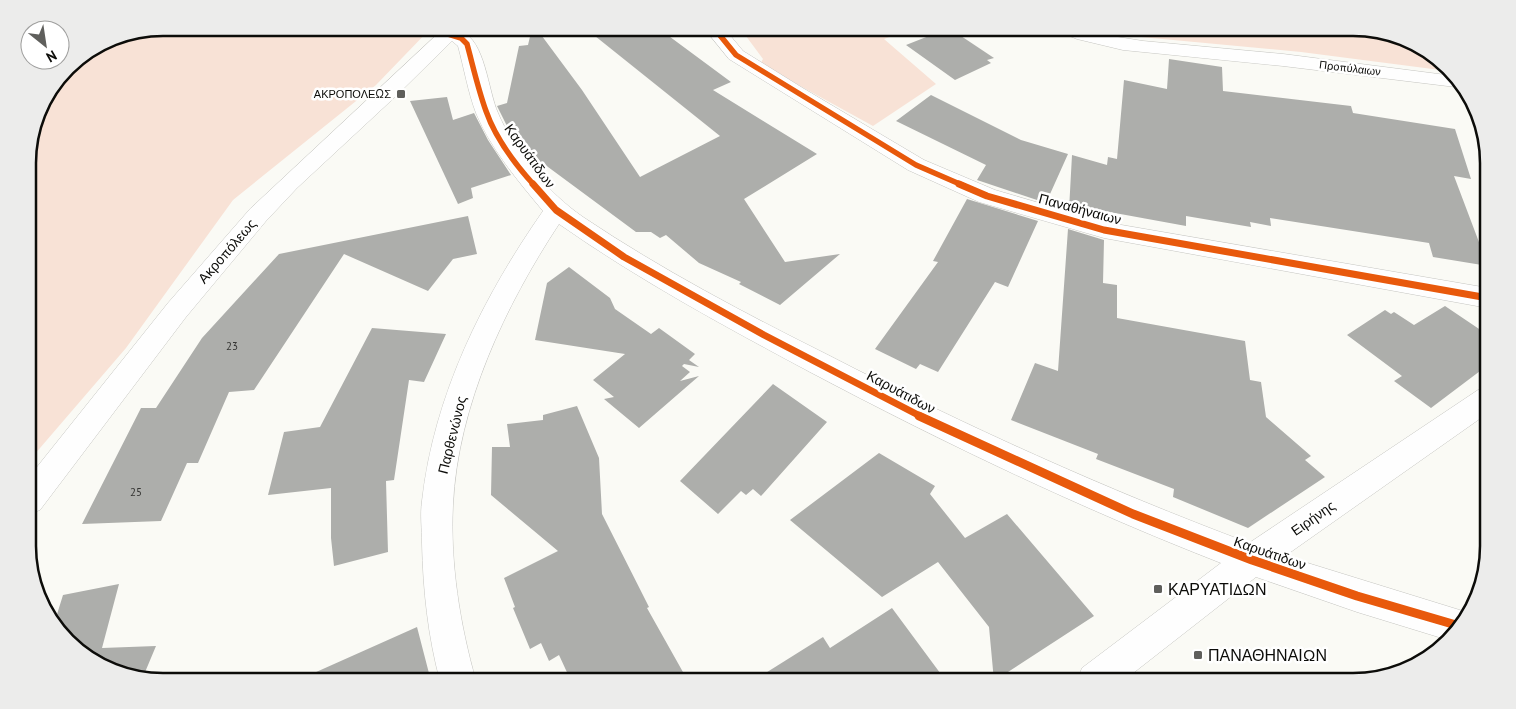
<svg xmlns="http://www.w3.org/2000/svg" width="1516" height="709" font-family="'PT Sans',sans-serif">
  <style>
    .green { fill: #f8e2d6 }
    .building { fill: #adaeab }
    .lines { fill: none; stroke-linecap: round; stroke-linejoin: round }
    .street-casing { stroke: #c5c5c1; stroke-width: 1 }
    .street { fill: #fefefe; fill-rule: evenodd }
    .cycleway-far2-casing { stroke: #fff; stroke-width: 8 }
    .cycleway-far1-casing { stroke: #fff; stroke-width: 10 }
    .cycleway-casing { stroke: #fff; stroke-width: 12 }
    .cycleway-far2 { stroke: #e8590c; stroke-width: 5.5 }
    .cycleway-far1 { stroke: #e8590c; stroke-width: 7 }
    .cycleway { stroke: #e8590c; stroke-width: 9 }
    .poi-dot { fill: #5f5f5c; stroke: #fff; stroke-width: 2 }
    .labels { text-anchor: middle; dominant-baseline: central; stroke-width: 5; stroke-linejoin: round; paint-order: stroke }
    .far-street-label { font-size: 11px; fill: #0c0c09; stroke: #fff }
    .far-poi-label { font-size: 11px; fill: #0c0c09; stroke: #fff; text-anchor: end }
    .number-label { font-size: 11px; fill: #343432 }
    .street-label { font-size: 14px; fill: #0c0c09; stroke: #fff }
    .near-poi-label { font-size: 16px; fill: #0c0c09; stroke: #fff; text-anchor: start }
    .rim { fill: none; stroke: #0c0c09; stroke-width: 2.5 }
  </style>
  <rect width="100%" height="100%" fill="#fafaf5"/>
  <path class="green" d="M164 28H431L376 85 233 200 126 348 28 462V154L42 103 74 61 112 38Z
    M740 28H914L884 39 936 84 873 126 760 64 763 59Z
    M1084 28H1352L1405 38 1448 71 1301 52 1109 34Z"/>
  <path class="building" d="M532 28H536L582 90 640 177 720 136 585 28H658L731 82 713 90 817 154 744 199 785 262 840 254 780 305 739 284 741 282 699 263 666 235 660 238 651 232H636L544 164 533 167 515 142 497 106 507 103 519 46 528 45Z
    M949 28 994 58 987 60 991 63 955 80 906 45Z
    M1169 59 1222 67 1223 91 1351 106 1353 113 1455 129 1471 179 1454 176 1488 266 1433 257 1429 243 1270 218 1271 226 1250 222 1251 227 1186 216V226L1104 211V220L1069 210 1072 155 1107 165 1108 157 1117 159 1124 80 1167 89Z
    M931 95 1021 140 1068 154 1046 203 977 180 986 165 896 121Z
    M447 97 453 120 474 113 488 140 511 175 471 188 473 198 458 204 410 101Z
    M967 199 1038 221 1008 287 995 282 938 372 920 364 916 369 875 349 938 262 933 261Z
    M468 216 477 254 453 259 428 291 344 254 254 390 229 392 198 463H187L161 521 82 524 141 408H156L202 338 279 254Z
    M1068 229 1104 240 1103 283 1117 285V318L1245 341 1250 380 1261 382 1266 417 1311 456 1305 460 1325 477 1248 528 1173 497 1174 489 1096 459 1098 454 1011 420 1035 363 1058 371Z
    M569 267 610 298 615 309 651 334 659 328 695 354 689 360 699 367 684 364 682 366 690 372 680 381 699 376 639 428 604 399 614 397 593 380 625 354 535 340 547 283Z
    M1445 306 1488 335V365L1431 408 1394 381 1402 376 1347 335 1385 310 1391 314 1394 312 1414 325Z
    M372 328 446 334 424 382 409 380 394 480 386 481 388 552 334 566 331 538V488L268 495 284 432 320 427Z
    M773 384 827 422 761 496 753 489 746 495 741 491 718 514 680 481Z
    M577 406 599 458 602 514 649 607 647 608 688 681H571L559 655 549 661 541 643 530 649 513 608 515 607 504 578 558 551 491 495 492 447H510L507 424 543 420V415Z
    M879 453 935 486 930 494 965 538 1007 514 1094 616 994 681 989 627 938 562 882 597 790 520Z
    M119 584 102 648 156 646 143 677 111 671 55 628 54 624 63 595Z
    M892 608 946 681H753L823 637 830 648Z
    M417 627 431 681H296Z"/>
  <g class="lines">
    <g class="street-casing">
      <path id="street" d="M444 28H463L461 32C485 39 488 91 498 113 515 153 548 193 583 217 662 270 746 314 830 356 966 426 1105 489 1249 543L1478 390 1488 386V413L1285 556 1466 612 1445 639 1357 612 1256 577 1123 681H1077L1082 668 1221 563C1080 508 944 443 810 372 724 326 639 280 559 224 505 306 458 405 453 505 450 563 460 625 476 681H440C428 636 423 590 422 543 422 529 420 515 422 501 434 395 483 297 543 211 518 181 491 149 476 113 468 92 464 68 458 46L452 41 395 97 297 188 266 221 186 317 40 510 29 514V477L168 303 250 209Z
        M704 28H724L743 51 801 87 924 160 995 190 1104 222 1488 288V308L1104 238 979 202 908 170 729 59Z
        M1057 28H1083L1105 35 1143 41 1283 54 1454 76 1461 81 1464 88 1283 66 1123 50 1077 39 1060 32Z"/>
    </g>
    <use href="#street" class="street"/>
    <g class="cycleway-far2-casing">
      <path id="cycleway-far2" d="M714 28 736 55 916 165 962 185
        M448 34 461 38 467 44C473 66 478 89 486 111 495 137 515 164 534 185"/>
    </g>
    <g class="cycleway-far1-casing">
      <path id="cycleway-far1" d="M533 184 556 210 624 257 764 335 922 417
        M959 184 987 196 1104 230 1488 298"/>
    </g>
    <g class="cycleway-casing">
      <path id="cycleway" d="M919 416 1133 514 1252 560 1357 596 1456 625"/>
    </g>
    <use href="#cycleway-far2" class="cycleway-far2"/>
    <use href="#cycleway-far1" class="cycleway-far1"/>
    <use href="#cycleway" class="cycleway"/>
  </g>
  <g class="poi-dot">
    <rect x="396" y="89" width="10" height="10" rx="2.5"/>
    <rect x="1153" y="584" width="10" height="10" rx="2.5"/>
    <rect x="1193" y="650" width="10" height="10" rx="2.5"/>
  </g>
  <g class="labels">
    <g class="far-street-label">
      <text transform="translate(1350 68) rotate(7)">Προπύλαιων</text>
    </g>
    <g class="far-poi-label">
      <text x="391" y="94">ΑΚΡΟΠΟΛΕΩΣ</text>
    </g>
    <g class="number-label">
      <text x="232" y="346">23</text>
      <text x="136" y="492">25</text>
    </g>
    <g class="street-label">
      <text transform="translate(530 156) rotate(54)">Καρυάτιδων</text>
      <text transform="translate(1080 209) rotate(15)">Παναθήναιων</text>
      <text transform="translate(227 251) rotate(-49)">Ακροπόλεως</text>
      <text transform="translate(901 392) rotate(28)">Καρυάτιδων</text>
      <text transform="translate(452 435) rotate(-76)">Παρθενώνος</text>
      <text transform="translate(1313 518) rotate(-35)">Ειρήνης</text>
      <text transform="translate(1270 553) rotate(19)">Καρυάτιδων</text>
    </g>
    <g class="near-poi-label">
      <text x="1168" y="589">ΚΑΡΥΑΤΙΔΩΝ</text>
      <text x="1208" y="655">ΠΑΝΑΘΗΝΑΙΩΝ</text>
    </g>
  </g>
  <path d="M0 0H1516V709H0ZM163 36H1353A127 127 0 0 1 1480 163V546A127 127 0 0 1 1353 673H163A127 127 0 0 1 36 546V163A127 127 0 0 1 163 36Z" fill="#ececeb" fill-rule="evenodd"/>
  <path class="rim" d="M163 36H1353A127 127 0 0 1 1480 163V546A127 127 0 0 1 1353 673H163A127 127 0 0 1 36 546V163A127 127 0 0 1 163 36Z"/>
  <g transform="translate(45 45) rotate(150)"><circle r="24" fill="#ffffff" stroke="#9e9e9d"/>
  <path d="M0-4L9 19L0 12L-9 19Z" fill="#5f5f5c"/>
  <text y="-8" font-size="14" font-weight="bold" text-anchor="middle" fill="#0c0c09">N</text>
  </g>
</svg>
